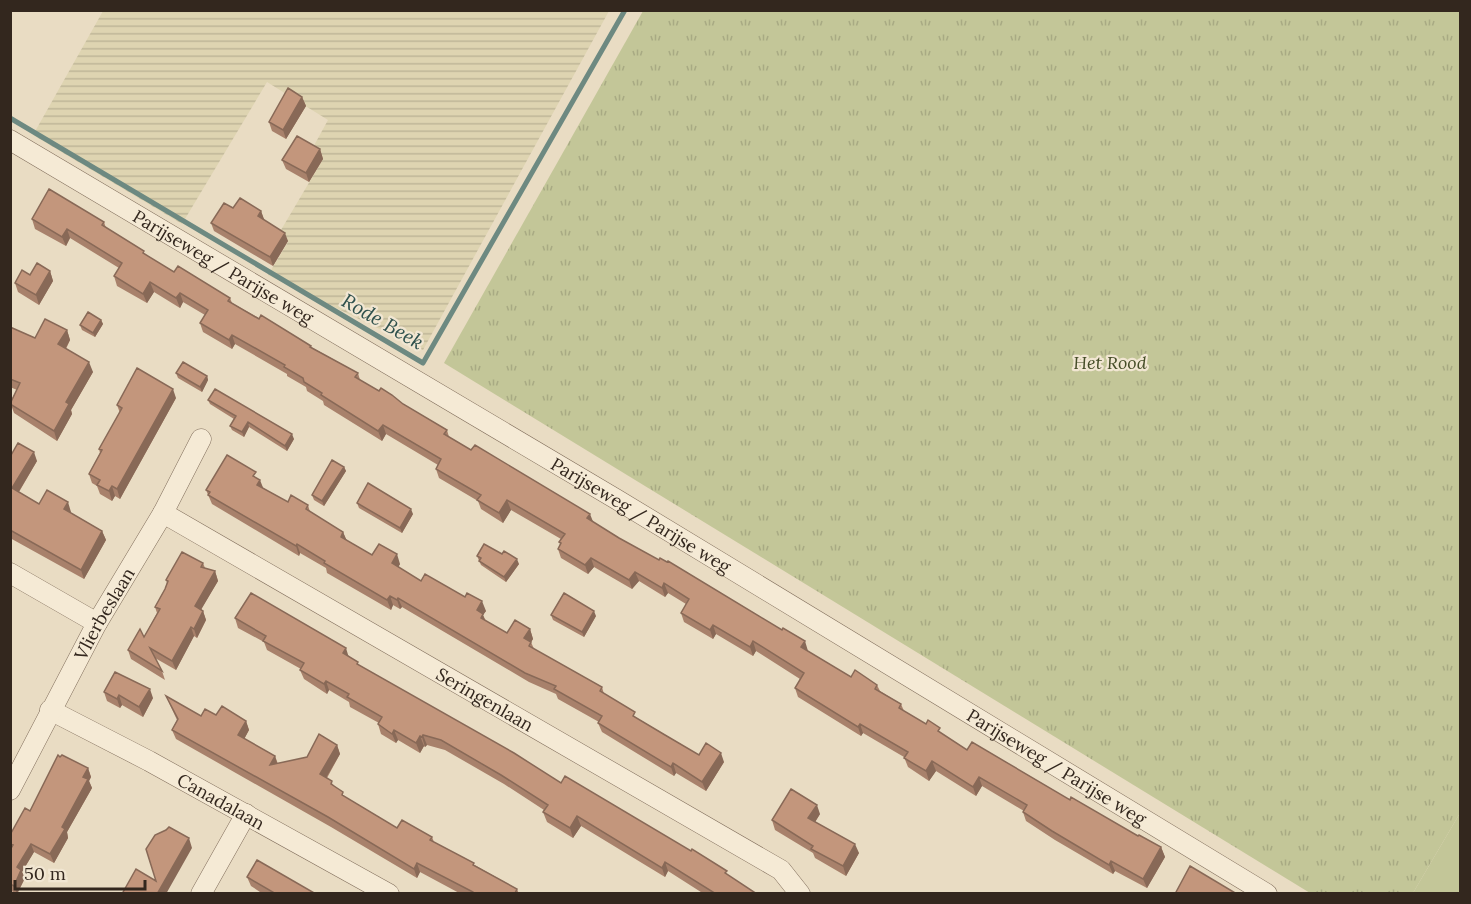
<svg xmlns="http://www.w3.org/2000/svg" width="1471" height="904" font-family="Lora,serif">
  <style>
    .farmland { fill: url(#farmland-rules) }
    .park { fill: url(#park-tufts) }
    .pitch { fill: #c3c698 }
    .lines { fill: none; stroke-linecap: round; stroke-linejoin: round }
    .stream { stroke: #6d8981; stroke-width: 5 }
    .minor-casing { stroke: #816e5c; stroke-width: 21 }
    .minor { stroke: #f5ead5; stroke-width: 20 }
    .wall { fill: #a8816b }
    .shaded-wall { fill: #886957 }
    .building { fill: #c3967c; stroke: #886957; stroke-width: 1.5 }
    .labels { text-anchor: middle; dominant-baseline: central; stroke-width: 4.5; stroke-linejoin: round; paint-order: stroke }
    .street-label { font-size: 18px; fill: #33271e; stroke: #f1e6d2 }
    .park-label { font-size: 18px; font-style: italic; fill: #454d27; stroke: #f1e6d2 }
    .water-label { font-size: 20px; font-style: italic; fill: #2f514d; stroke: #f1e6d2 }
  </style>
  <defs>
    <pattern id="farmland-rules" width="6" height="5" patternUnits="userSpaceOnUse" patternTransform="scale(1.5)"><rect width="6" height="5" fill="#ded4b1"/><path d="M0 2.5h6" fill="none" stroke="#bfb698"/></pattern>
    <pattern id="park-tufts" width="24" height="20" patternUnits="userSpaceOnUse" patternTransform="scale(1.5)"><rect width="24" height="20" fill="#c3c698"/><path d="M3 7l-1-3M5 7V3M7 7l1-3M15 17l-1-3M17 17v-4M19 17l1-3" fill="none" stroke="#a8aa83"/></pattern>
  </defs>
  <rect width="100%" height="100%" fill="#e9dcc3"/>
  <path class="farmland" d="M103 11H609L423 350 268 275 288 242 278 235 323 159 311 151 328 120 267 82 182 224 33 135Z"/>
  <path class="park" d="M643 11H1460V813L1413 893H1310L444 363Z"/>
  <path class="pitch" d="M1460 813V893H1413Z"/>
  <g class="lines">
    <path class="stream" d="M10 118 423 363 625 10"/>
    <g class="minor-casing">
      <g id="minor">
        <path id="s1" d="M10 140 616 499 1267 894"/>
        <path id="s2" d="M163 513 781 870 800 894"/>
        <path d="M10 573 97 623"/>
        <path id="s3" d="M50 710 149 761 389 894"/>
        <path id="s4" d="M10 790 97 623 163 513 201 439"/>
        <path d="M201 894 246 814"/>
      </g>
    </g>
    <use href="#minor" class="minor"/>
  </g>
  <path class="wall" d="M302 97 306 106 286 139 272 131 269 122Z
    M320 149 323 159 309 182 286 169 282 160Z
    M233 208 261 211 264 220 288 241 273 266 214 231 211 223Z
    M32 219 104 222 106 228 146 255 174 272 230 298 232 303 358 373 360 380 403 404 447 430 449 437 593 522 851 677 877 685 880 691 901 704 904 711 967 750 1070 800 1138 836 1161 847 1165 857 1147 888 1115 871 1113 874 1055 840 1026 821 1023 812 1024 811 982 786 976 796 936 771 929 781 908 767 904 757 863 733 861 736 798 697 795 688 800 679 756 651 753 656 716 634 713 639 684 622 681 613 686 604 668 593 665 597 639 581 632 589 594 567 588 574 561 558 558 549 560 544 559 542 561 539 511 510 503 523 481 509 478 501 439 478 436 469 438 465 386 434 382 441 324 405 323 401 307 391 306 387 287 376V374L235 344 232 349 203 332 200 323 205 315 183 302 180 308 154 292 147 303 117 286 114 276 119 268 70 238 66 246 35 229Z
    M50 271 53 281 39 305 18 292 15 283 30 275Z
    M101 320 103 324 95 337 82 330 80 325Z
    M10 327 35 338 67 330 70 340 66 349 93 372 71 410 72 414 57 441 14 413 10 402 17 390 10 387Z
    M176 373 207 376 208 380 202 392 178 378Z
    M176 398 120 499 115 496 112 501 100 494 97 486 92 483 89 474 100 453 99 449 120 413 117 405Z
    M208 400 294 439 287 451 249 427 244 437 232 430 230 426 234 419 210 404Z
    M10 457 37 461 19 492 39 504 71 512V513L102 531 106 540 84 579 10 538Z
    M344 467 346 471 324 506 314 500 312 495Z
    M258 479 263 488 288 502 308 505 310 512 343 532 346 540 372 555 400 564 398 567 421 581 486 611 483 615 486 621 507 633 530 629 533 639 531 642 534 649 602 687 604 694 637 718 699 755 724 762 706 791 676 773 674 776 602 732 598 723 599 722 558 699 556 694 529 682 402 607 400 609 393 605 391 610 327 573 326 568 300 553 299 556 212 504 206 490Z
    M357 503 413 514 402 533 359 508Z
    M477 556 519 564 506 582 481 565Z
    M203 563 205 568 215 571 218 581 201 609 203 611 206 620 197 638 194 636 176 670 155 658 162 671 165 680 131 659 128 650 144 637 157 613 155 607 165 589 167 583 166 580Z
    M551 615 596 616 584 637 553 620Z
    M235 618 349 656 359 665 561 783 728 875 757 894H704L668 871 665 877 581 826 573 838 547 822 543 812 544 810 504 784 445 750 427 745 425 747 424 746 420 753 398 740 396 743 381 734 378 724 379 723 350 707 349 702 329 690 327 694 304 679 300 670 301 669 267 650 264 642 238 628Z
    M104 692 153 698 143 717 122 705 120 708 107 701Z
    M166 696 201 716 216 715 246 721 249 730 244 739 275 756 278 764 307 757 337 745 340 754 327 778 345 797 397 828 432 837 434 842 517 889 519 894H461L420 872 417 878 331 827 176 739 172 730 177 720 170 705Z
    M88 768 91 777 89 781 92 788 67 832 68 838 54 863 34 852 22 872 25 878 17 894H16L10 890V835L30 811Z
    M820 814 815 822 859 853 846 876 815 858 813 853 775 830 772 820Z
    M247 877 316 894H263L251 886Z"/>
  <path class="shaded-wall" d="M302 97 306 106 286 139 283 130Z
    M320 149 323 159 309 182 306 173Z
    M261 211 264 219 261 224 258 216Z
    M67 229 70 238 66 246 62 237Z
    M285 233 288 241 273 266 270 257Z
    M50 271 53 281 39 305 36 295Z
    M150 282 154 292 147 303 143 294Z
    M180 293 183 302 180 308 176 298Z
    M101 320 103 324 95 337 93 333Z
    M67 330 70 340 62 355 58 344Z
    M232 335 235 344 232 349 229 340Z
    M89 362 93 372 71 410 72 414 57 441 54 431 66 402Z
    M207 376 208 380 202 392 200 387Z
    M173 389 176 398 120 499 117 489Z
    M248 422 249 427 244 437 242 432Z
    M383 425 386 434 382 441 378 431Z
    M292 434 294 439 287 451 285 446Z
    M34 452 37 461 15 498 12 488Z
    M344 467 346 471 324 506 322 501Z
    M260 480 264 490 257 485Z
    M112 486 115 496 112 501 109 491Z
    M507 500 511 510 503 523 499 513Z
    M68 502 71 512 68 518 64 509Z
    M411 509 413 514 402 533 400 528Z
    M590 514 594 524 587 518Z
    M102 531 106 540 84 579 81 570Z
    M343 532 347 541 341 537Z
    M297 544 300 553 299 556 296 546Z
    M397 554 400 564 395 573 392 563Z
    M591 558 594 567 588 574 585 565Z
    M517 559 519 564 506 582 504 577Z
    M215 571 218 581 198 615 195 606Z
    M635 572 639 581 632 589 629 580Z
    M664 583 668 593 665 597 662 588Z
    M390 596 393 605 391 610 387 600Z
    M398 598 402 607 400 609 397 600Z
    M482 601 486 611 483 615 486 623 484 627 477 610Z
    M203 611 206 620 197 638 194 629Z
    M594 611 596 616 584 637 582 632Z
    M713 625 716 634 713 639 710 630Z
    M191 627 194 636 176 670 172 661Z
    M530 629 533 639 528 647 524 638Z
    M753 641 756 651 753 656 750 647Z
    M805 641 808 651 805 657 801 647Z
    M346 648 349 658 343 653Z
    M326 681 329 690 327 694 324 684Z
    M150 689 153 698 143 717 139 707Z
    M119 695 122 705 120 708 117 699Z
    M246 721 249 730 241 745 238 735Z
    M860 724 863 733 861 736 858 727Z
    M394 730 398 740 396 743 392 734Z
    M423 735 427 745 425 747 422 737Z
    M420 736 424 746 420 753 416 743Z
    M337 745 340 754 323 783 320 774Z
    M721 753 724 762 706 791 702 782Z
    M275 756 278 766 270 765Z
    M932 761 936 771 929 781 926 771Z
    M673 763 676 773 674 776 671 767Z
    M88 768 91 777 89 781 92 788 67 832 68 838 54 863 50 854 83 777Z
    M979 777 982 786 976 796 973 787Z
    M817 805 820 814 812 827 808 818Z
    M577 816 581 826 573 838 570 828Z
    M189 838 192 848 166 894H157Z
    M31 844 34 852 22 872 25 878 17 894 14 886 17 867Z
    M855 844 859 853 846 876 843 866Z
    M1161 847 1165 857 1147 888 1143 879Z
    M1111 861 1115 871 1113 874 1109 865Z
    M665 862 668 871 665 877 662 868Z
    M417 863 420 872 417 878 414 869Z"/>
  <path class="building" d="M288 88 302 97 283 130 269 122Z
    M297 136 320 149 306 173 282 160Z
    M49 189 104 222 102 225 144 251 143 253 174 272 178 266 230 298 228 301 259 319 261 315 311 346 310 347 358 373 355 377 379 391 381 388 392 395 403 404 447 430 444 434 471 450 475 445 590 514 587 518 619 538 659 560 660 558 667 562 668 561 782 630 783 628 805 641 801 647 851 677 855 670 877 685 875 689 901 704 899 708 926 724 928 720 940 728 938 731 967 750 972 742 1070 800 1071 797 1138 836 1139 835 1161 847 1143 879 1111 861 1109 865 1052 831 1023 812 1027 805 979 777 973 787 932 761 926 771 904 758 908 752 860 724 858 727 795 688 804 673 753 641 750 647 713 625 710 630 681 613 689 599 664 583 662 588 635 572 629 580 591 558 585 565 558 549 561 543 559 542 565 534 507 500 499 513 477 500 481 495 436 469 441 459 383 425 378 431 321 395 322 393 304 382 303 378 284 367 285 365 232 335 229 340 200 323 208 310 180 293 176 298 150 282 143 294 114 276 122 263 67 229 62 237 32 219Z
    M240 198 261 211 258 216 285 233 270 257 211 223 224 203 233 208Z
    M37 263 50 271 36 295 15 283 22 270 30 275Z
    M88 312 101 320 93 333 80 325Z
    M45 319 67 330 58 344 89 362 66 402 69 404 54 431 10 404 20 383 10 379V327L35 338Z
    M183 362 207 376 200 387 176 373Z
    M137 368 173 389 117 489 112 486 109 491 97 485 100 480 89 474 102 450 99 449 122 408 117 405Z
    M215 389 292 434 285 446 248 422 242 432 230 426 236 416 208 400Z
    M18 443 34 452 12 488 39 504 47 490 68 502 64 509 102 531 81 570 10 530V457Z
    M227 455 256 472 253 476 260 480 257 485 288 502 291 495 308 505 306 509 343 532 341 537 372 555 379 544 397 554 392 563 421 581 425 574 465 597 467 593 482 601 477 610 483 614 481 618 507 633 515 620 530 629 524 638 531 642 529 646 602 687 600 691 635 712 633 716 665 735 699 755 706 743 721 753 702 782 673 763 671 767 598 723 602 716 554 689 556 686 525 673 398 598 397 600 390 596 387 600 324 563 325 561 297 544 296 546 208 495 210 492 206 490Z
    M332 460 344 467 322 501 312 495Z
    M368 483 411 509 400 528 357 503Z
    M484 544 502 554 504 551 517 559 504 577 479 561 481 558 477 556Z
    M182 552 203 563 201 567 215 571 195 606 203 611 194 629 191 627 172 661 150 648 162 671 128 650 140 629 144 637 160 609 155 607 165 589 168 581 166 580Z
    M251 593 346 648 343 653 358 662 357 664 514 753 561 783 565 776 691 851 692 849 727 871 725 873 757 894H716L665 862 662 868 577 816 570 828 543 812 548 805 501 775 441 740 423 735 422 737 420 736 416 743 394 730 392 734 378 724 382 717 347 697 349 694 326 681 324 684 300 670 304 663 263 641 266 636 235 618Z
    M564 593 594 611 582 632 551 615Z
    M115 672 150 689 139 707 119 695 117 699 104 692Z
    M166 696 201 716 205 709 216 715 222 706 246 721 238 735 275 756 270 765 307 757 319 734 337 745 320 774 332 781 331 784 343 792 342 795 397 828 402 820 432 837 430 840 474 863 473 865 517 889 515 893 516 894H473V892L417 863 414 869 328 817 172 730 178 719Z
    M58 755 60 757 62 755 88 768 83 777 88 779 62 827 65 829 50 854 31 844 17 867 21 870 14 886 10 884V850L13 845 10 844V835L25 808 30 811Z
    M791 789 817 805 808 818 855 844 843 866 811 849 813 846 772 820Z
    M169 827 189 838 157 894H122L136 869 156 881 146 849 155 835 166 830Z
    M257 860 316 894H276L247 877Z
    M1190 866 1237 894H1175Z"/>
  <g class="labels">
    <g class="street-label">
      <text stroke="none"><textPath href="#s1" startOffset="248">Parijseweg / Parijse weg</textPath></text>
      <text stroke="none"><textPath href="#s1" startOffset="734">Parijseweg / Parijse weg</textPath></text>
      <text stroke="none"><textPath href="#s4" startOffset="200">Vlierbeslaan</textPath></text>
      <text stroke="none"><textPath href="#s2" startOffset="372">Seringenlaan</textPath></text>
      <text stroke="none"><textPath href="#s1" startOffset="1220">Parijseweg / Parijse weg</textPath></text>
      <text stroke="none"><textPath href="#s3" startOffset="194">Canadalaan</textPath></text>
    </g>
    <g class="park-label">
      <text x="1110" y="362">Het Rood</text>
    </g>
    <g class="water-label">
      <text transform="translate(383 321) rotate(30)">Rode Beek</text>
    </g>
  </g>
  <rect width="1471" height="904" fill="none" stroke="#33271e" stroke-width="24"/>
  <path d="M15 880v9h130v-9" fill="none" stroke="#33271e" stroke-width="3"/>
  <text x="24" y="880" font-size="18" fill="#33271e" stroke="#f1e6d2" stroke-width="4.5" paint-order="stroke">50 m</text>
</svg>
